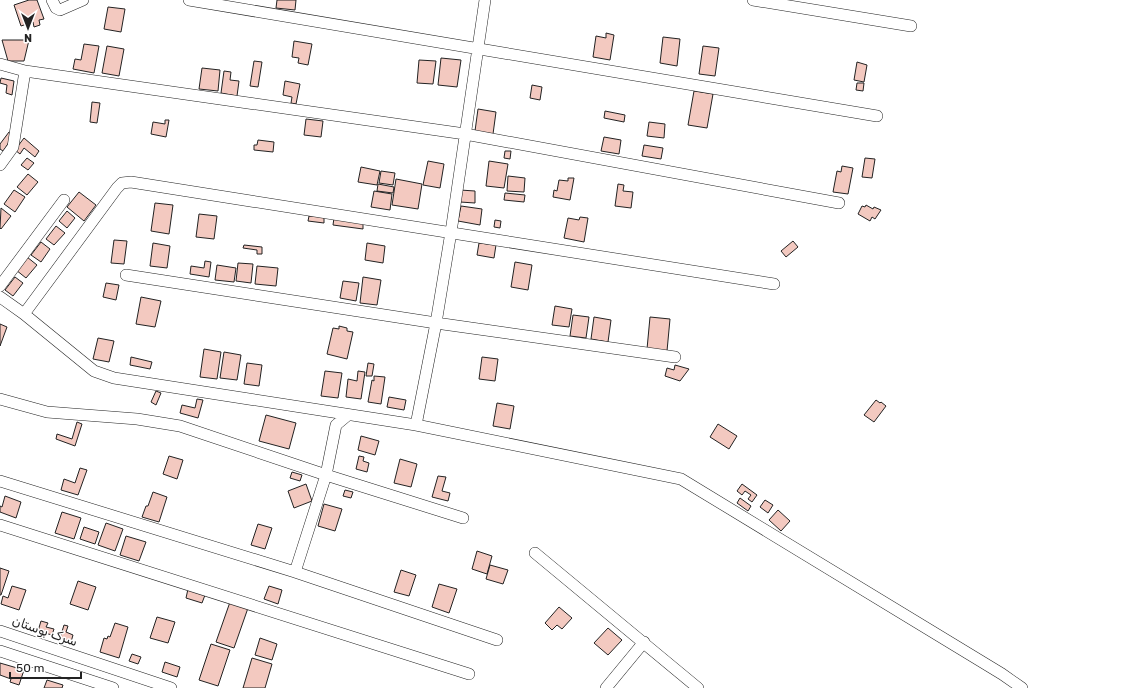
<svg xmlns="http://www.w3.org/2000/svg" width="1129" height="688" font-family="Rubik,'Noto Sans Arabic',sans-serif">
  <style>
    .building { fill: #f3c9c0; stroke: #222 }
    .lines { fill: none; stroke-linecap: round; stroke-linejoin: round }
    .minor-casing { stroke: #222; stroke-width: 12 }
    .minor { stroke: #fff; stroke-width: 11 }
    .labels { text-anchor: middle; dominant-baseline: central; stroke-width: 3; stroke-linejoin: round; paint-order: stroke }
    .street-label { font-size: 13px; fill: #222; stroke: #fff }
  </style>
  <rect width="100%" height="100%" fill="#fff"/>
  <path class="building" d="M29 0H37L44 19 39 20 40 25 34 27 33 22 21 26 14 5Z
    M277 0H296L295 10 276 8Z
    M108 7 125 9 121 32 104 29Z
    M606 33 614 35 610 60 593 57 596 36 606 38Z
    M663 37 680 39 677 66 660 63Z
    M2 40H29L24 61H8Z
    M294 41 312 44 308 65 298 63 299 58 292 57Z
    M84 44 99 46 94 73 73 69 75 59 81 60Z
    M107 46 124 49 119 76 102 73Z
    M703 46 719 48 715 76 699 74Z
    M441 58 461 60 457 87 438 85Z
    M419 60 436 61 433 84 417 83Z
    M254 61 262 62 258 87 250 86Z
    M857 62 867 65 864 82 854 80Z
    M202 68 220 70 218 91 199 89Z
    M224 71 231 72 230 80 239 81 237 96 221 93Z
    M1 78 14 81 12 95 6 93 7 85 0 83Z
    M285 81 300 84 296 104 291 103 292 97 283 95Z
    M857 83H864L863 91 856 90Z
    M532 85 542 87 540 100 530 98Z
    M694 91 713 94 707 128 688 125Z
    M92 102 100 103 97 123 90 122Z
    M478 109 496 112 493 134 475 131Z
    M605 111 625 115 624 122 604 118Z
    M306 119 323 121 321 137 304 135Z
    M165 120H169L166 137 151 134 153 122 165 124Z
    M649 122 665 124 664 138 647 136Z
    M9 132 14 135 3 151 0 149V144Z
    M604 137 621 140 619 154 601 151Z
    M24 138 39 151 35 157 24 148 20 154 15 150Z
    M258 140 274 142 273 152 254 150V145H257Z
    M644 145 663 148 661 159 642 156Z
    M505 151H511L510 159 504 158Z
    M27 158 34 163 28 170 21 165Z
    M865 158 875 159 872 178 862 177Z
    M428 161 444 164 440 188 423 185Z
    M489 161 508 164 504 188 486 186Z
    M842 166 853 168 848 194 833 192 837 171 841 172Z
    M361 167 380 171 377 185 358 182Z
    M381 171 395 173 393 185 379 183Z
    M28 174 38 182 27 195 17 187Z
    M508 176 525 178 524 192 507 191Z
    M568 178H574L570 200 553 197 554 190 557 191 559 180 568 181Z
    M396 179 422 184 418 209 392 205Z
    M378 184 394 187 393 193 377 191Z
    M618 184 624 185 623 191 633 192 631 208 615 206Z
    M14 190 25 197 15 212 4 204Z
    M460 190 475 191V203L460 202Z
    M374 191 392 194 390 210 371 207Z
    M79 192 96 205 84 221 67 207Z
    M505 193 525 195 524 202 504 200Z
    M155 203 173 205 169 234 151 231Z
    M866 205 873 209 874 207 881 210 875 219 872 217 870 221 858 214 862 206 865 207Z
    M461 206 482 209 480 225 458 221Z
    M1 208 11 216 1 229 0 228Z
    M67 211 75 218 67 228 59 221Z
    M199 214 217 216 214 239 196 237Z
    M309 216 324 217V223L308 221Z
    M580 217 588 218 584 242 564 238 568 218 579 220Z
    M334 218 363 223V229L333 225Z
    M495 220 501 221 500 228 494 227Z
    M56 226 65 233 54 245 46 239Z
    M114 240 127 241 124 264 111 263Z
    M793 241 798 247 786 257 781 251Z
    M41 242 50 249 41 262 31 255Z
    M153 243 170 246 167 268 150 266Z
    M367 243 385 246 383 263 365 260Z
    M479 243 496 245 494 258 477 255Z
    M244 245 262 247V254H257V250L243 248Z
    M27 257 37 265 26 278 16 270Z
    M205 261 211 262 209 277 190 274 191 266 204 268Z
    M515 262 532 265 528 290 511 287Z
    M238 263 253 264 251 283 236 281Z
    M217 265 236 268 234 282 215 280Z
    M257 266 278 268 276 286 255 284Z
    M15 277 23 283 13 296 5 290Z
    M363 277 381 280 377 305 360 303Z
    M343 281 359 283 356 301 340 298Z
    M106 283 119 285 116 300 103 297Z
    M141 297 161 301 155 327 136 324Z
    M555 306 572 309 569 327 552 325Z
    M573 315 589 317 586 338 570 336Z
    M594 317 611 320 608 342 591 339Z
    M650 317 670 319 667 351 647 349Z
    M0 324 7 327 0 346Z
    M339 326 347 328V331L353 332 347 359 327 354 333 328 339 329Z
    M98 338 114 341 109 362 93 359Z
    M204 349 221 352 217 379 200 377Z
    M224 352 241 355 237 380 220 378Z
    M131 357 152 362 150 369 130 365Z
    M482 357 498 359 495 381 479 379Z
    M247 363 262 365 259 386 244 384Z
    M368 363 374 364 372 376H366Z
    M675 365 689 369 680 381 665 376 667 368 674 370Z
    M325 371 342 373 338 398 321 396Z
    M358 371 365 372 361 399 346 397 348 379 357 381Z
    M374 376 385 377 381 404 368 402 372 380 374 381Z
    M156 391 161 393 156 405 151 402Z
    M389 397 406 400 404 410 387 407Z
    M197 399 203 400 198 418 180 413 182 405 195 408Z
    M876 400 880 403 881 402 886 406 874 422 864 415Z
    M497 403 514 406 510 429 493 426Z
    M266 415 296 423 289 449 259 441Z
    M77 422 82 424 75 446 56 439 57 434 72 439Z
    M718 424 737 436 729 449 710 437Z
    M361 436 379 441 375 455 358 450Z
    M169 456 183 460 177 479 163 474Z
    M359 456 364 457 363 461 369 463 367 472 356 469Z
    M400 459 417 464 411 487 394 483Z
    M80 468 87 470 78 495 61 490 64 479 75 483Z
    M292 472 302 475 300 481 290 478Z
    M438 476 446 477 442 491 450 493 448 501 432 497Z
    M306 484 312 501 294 508 288 491Z
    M742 484 757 495 752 502 748 499 751 495 745 491 742 495 737 491Z
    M345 490 353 492 351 498 343 496Z
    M153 492 167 497 159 522 142 517 146 506H148Z
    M5 496 21 502 16 518 0 512V506L2 507Z
    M740 498 751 506 748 511 737 503Z
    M765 500 773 505 768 513 760 507Z
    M324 504 342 509 335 531 318 526Z
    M778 510 790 521 781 531 769 520Z
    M62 512 81 518 74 539 55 533Z
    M106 523 123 529 115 551 98 545Z
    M258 524 272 528 265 549 251 545Z
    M84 527 99 532 95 544 80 539Z
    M126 536 146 542 139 561 120 555Z
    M477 551 492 556 487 574 472 569Z
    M490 565 508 570 503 584 486 579Z
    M0 568 9 571 1 595H0Z
    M401 570 416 575 409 596 394 592Z
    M78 581 96 587 88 610 70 604Z
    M439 584 457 589 449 613 432 607Z
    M12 586 26 590 19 610 1 604 3 596 8 598Z
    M269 586 282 590 278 604 264 599Z
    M188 589 205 595 202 603 186 598Z
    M230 602 248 608 234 648 216 642Z
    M559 607 572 618 562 629 557 625 552 630 545 623Z
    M157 617 175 622 168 643 150 638Z
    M41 621 48 623 46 627 54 629 52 635 38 631Z
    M115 623 128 627 119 658 100 652 104 638 107 639 108 636 110 637Z
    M64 625 68 626 66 632 73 635 71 642 60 638Z
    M608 628 622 640 608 655 594 643Z
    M260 638 277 644 272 660 255 655Z
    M211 644 230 650 218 686 199 680Z
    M132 654 141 657 138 664 129 661Z
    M252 658 272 664 265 688H243Z
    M165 662 180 667 177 677 162 672Z
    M0 663 24 670 19 685 10 682 11 679 0 675Z
    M47 680 63 685 62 688H44Z"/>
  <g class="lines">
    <g class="minor-casing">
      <path id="minor" d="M52 0 56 8 60 10 83 0
        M189 0 877 116
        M753 0 911 26
        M0 64 25 71 465 134 839 203
        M0 165 13 147 25 71
        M126 275 436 323 675 357
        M0 286 64 200
        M0 297 24 314 94 371 114 378 416 425 681 479 1002 674 1022 688
        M24 314 117 188 122 183 131 182 774 284
        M0 399 47 412 137 419 180 426 326 475 463 518
        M416 425 436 323 451 232 485 0
        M0 481 295 572 497 640
        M0 525 469 674
        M535 553 698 688
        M295 572 326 475 336 425 348 415
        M0 631 171 688
        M0 651 113 688
        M606 688 644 642"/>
    </g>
    <use href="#minor" class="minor"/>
  </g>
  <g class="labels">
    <g class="street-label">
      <text transform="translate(45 631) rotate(19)">سرک بوستان</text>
    </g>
  </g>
  <g transform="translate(28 28) rotate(180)" stroke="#ffffff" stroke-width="3" paint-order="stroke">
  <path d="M0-3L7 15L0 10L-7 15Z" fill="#222222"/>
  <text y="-6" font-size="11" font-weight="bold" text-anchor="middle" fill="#222222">N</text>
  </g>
  <path d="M10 672v6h71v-6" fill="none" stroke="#222222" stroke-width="2"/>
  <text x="16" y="672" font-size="12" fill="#222222" stroke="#ffffff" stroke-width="3" paint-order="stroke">50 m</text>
</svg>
